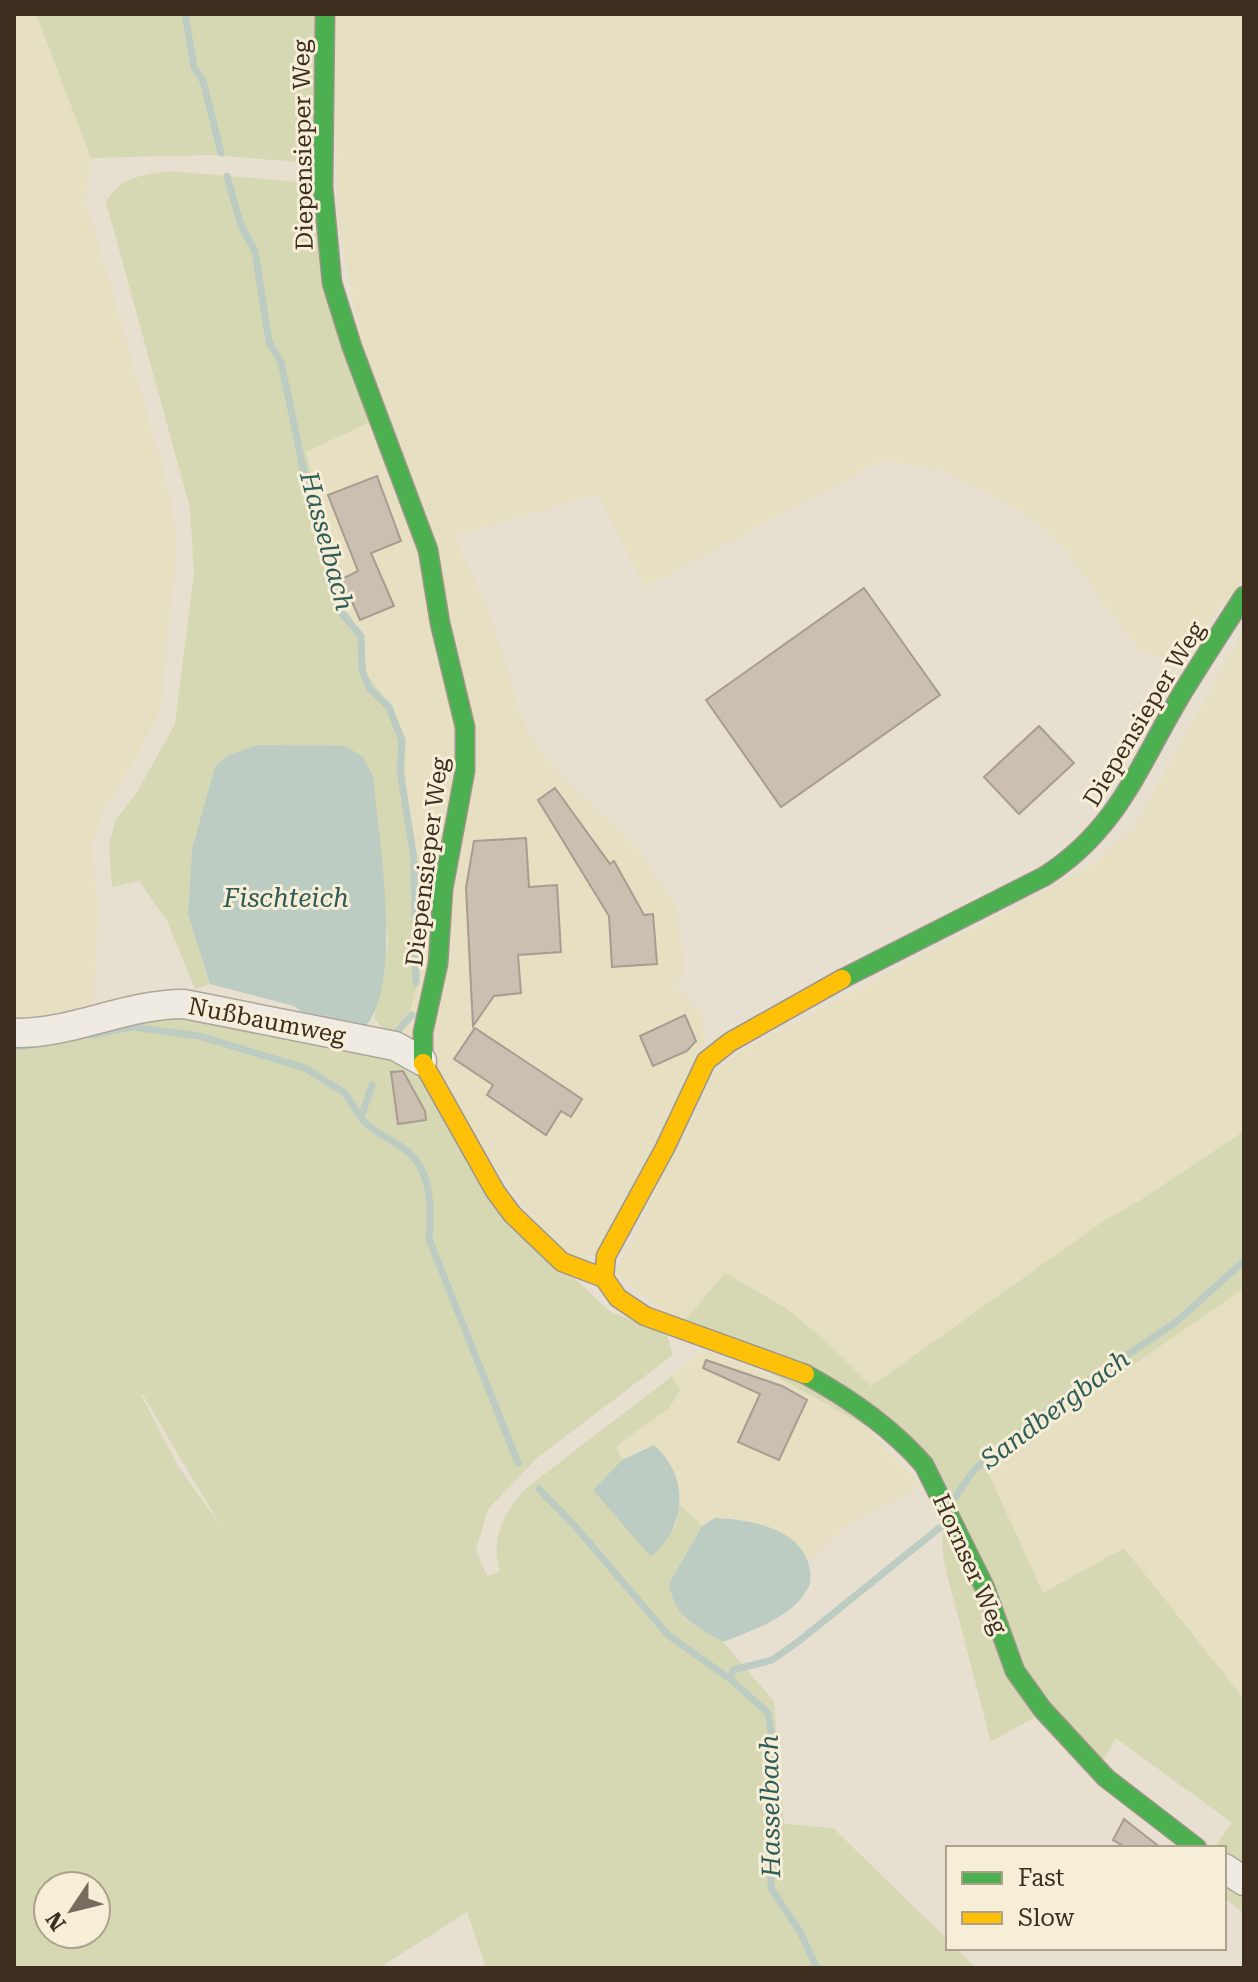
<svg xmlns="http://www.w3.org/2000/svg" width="1258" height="1982" font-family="'Roboto Serif',serif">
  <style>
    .farmland { fill: #e6dfc2 }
    .green { fill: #d6d7b3; fill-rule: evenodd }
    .water { fill: #bcccc2 }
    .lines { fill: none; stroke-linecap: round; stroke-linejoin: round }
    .stream { stroke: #bcccc2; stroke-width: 7 }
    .building { fill: #cbbfb2; stroke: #a89c90; stroke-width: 2 }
    .street-casing { stroke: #ada599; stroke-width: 31 }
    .fast-casing { stroke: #9c958a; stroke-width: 21 }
    .slow-casing { stroke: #9c958a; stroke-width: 21 }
    .street { stroke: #efebe3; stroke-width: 28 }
    .fast { stroke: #4caf50; stroke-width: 18 }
    .slow { stroke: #ffc107; stroke-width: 18 }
    .labels { text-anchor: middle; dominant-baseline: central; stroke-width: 6; stroke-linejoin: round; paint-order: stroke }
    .street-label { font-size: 24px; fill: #3d2e20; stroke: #f7eed8 }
    .water-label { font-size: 26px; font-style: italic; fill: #2f5d5a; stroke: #f7eed8 }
  </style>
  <rect width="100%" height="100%" fill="#e7e0d1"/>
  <path class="farmland" d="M14 14H36L91 158 86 199 169 489 177 545 161 708 128 773 106 803 92 843 98 915 93 1009 14 1023Z
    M333 14H1244V579L1176 662 1140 651 1058 541 1005 501 944 471 883 460 644 588 598 494 455 536 488 609 528 734 553 766 638 850 677 908 685 969 677 985 703 1016 704 1055 595 1256 566 1259 397 1041 420 975 416 859 405 771 406 740 391 705 366 674 364 636 345 609 305 452 377 418 338 221Z
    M1244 629V1131L1139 1201 1105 1220 870 1386 828 1343 786 1308 725 1273 682 1324 615 1274 713 1075 736 1054 1088 867 1135 825Z
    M1244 1288V1699L1124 1548 1043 1593 988 1471 1048 1424Z
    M702 1350 844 1404 922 1486 853 1522 808 1561 803 1551 770 1527 741 1519 716 1518 702 1526 680 1505V1488L662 1452 641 1449 622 1460 616 1446 668 1409 681 1390 672 1376Z"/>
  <path class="green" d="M36 14H316L313 163 210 155 91 158Z
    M168 171 313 183 370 422 306 452 345 609 364 636 366 674 391 705 406 739 405 771 420 975 407 1021 397 1041 374 1019 388 942 363 757 346 746 192 849 188 914 210 984 195 989 167 921 139 881 112 887 109 844 116 820 137 792 175 724 194 574 190 508 106 202C120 177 142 175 168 171Z
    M175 1010 418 1066 562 1266 609 1311 667 1335 673 1355 538 1457 488 1509 476 1550 487 1576 500 1572C490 1538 503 1515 525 1489L672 1376 681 1390 668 1409 616 1446 622 1460 593 1490 675 1528 680 1505 702 1526 669 1582 685 1619 723 1642 774 1701 784 1824 833 1828 948 1940V1948H956L976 1968H486L467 1912 379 1968H14V1040ZM141 1395H143L222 1528 178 1466ZM48 1886H96V1934H48Z
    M1244 1131V1288L1048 1424 988 1472 1043 1593 1124 1548 1244 1699V1913L1224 1898V1848H1214L1232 1823 1116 1738 1101 1765 1047 1710 991 1742 943 1559V1489L933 1463 682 1324 725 1273 786 1308 828 1343 871 1386 1105 1220 1139 1201Z"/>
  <path class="water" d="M259 745 346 746 363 757 373 776C378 833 405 989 363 1029L313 1020 294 1006 210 984 188 914 192 849 215 767 228 755Z
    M654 1445C691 1478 686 1527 651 1557L593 1490 622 1460Z
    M715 1518C748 1519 801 1528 809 1566 811 1575 812 1582 807 1590 791 1618 750 1631 723 1642 694 1624 675 1619 669 1583L702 1526Z"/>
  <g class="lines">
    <path class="stream" d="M185 14 194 67 203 81 221 153
      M227 176 241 226 255 251 269 342 281 362 303 468 340 611 361 636 362 670 369 688 389 707 402 741 400 770 414 859 416 983
      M91 1035 133 1027 199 1036 305 1068 345 1093 361 1118
      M393 1036 412 1015
      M14 1047 32 1045
      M372 1085 361 1118C373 1133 392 1139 407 1151 432 1171 432 1210 429 1239L518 1463
      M539 1489 574 1525 668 1635 730 1679 768 1713 774 1749 771 1888 800 1932 817 1968
      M956 1496 974 1470 1017 1434 1066 1396 1176 1322 1244 1261
      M730 1679 733 1670 772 1660 799 1641 943 1525"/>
  </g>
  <path class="building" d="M377 476 401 541 371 553 394 606 360 620 342 579 358 571 328 495Z
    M864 588 940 695 781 807 706 700Z
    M1039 726 1074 763 1019 814 984 777Z
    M555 788 610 864 614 861 644 915 653 914 657 964 612 967 609 916 538 800Z
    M526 838 529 887 557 885 561 952 518 955 521 993 494 996 473 1026 466 888 474 841Z
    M685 1015 696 1041 687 1051 653 1066 640 1036Z
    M475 1028 582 1099 571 1117 561 1111 546 1135 487 1095 493 1085 454 1059Z
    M403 1071 425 1111 426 1120 398 1124 391 1072Z
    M706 1360 782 1386 807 1400 779 1460 738 1442 760 1394 703 1368Z
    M1124 1819 1161 1848H1127L1113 1840Z"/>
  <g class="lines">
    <g class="street-casing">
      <path id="street" d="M14 1033C73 1034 125 1004 184 1004L395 1046 422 1061
        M1224 1868 1244 1881"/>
    </g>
    <g class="fast-casing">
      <path id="fast" d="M325 14 323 187 332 283 352 347 428 550 440 623 465 727V771L443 889 438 964 423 1032V1063
        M842 979 1045 876C1118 829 1138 767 1181 695 1201 662 1223 629 1244 596
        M805 1374C849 1398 891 1427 924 1465L985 1588 1015 1671 1043 1710 1106 1778 1197 1848"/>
    </g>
    <g class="slow-casing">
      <path id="slow" d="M423 1063 495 1191 512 1214 562 1262 604 1278 618 1298 645 1316 805 1374
        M604 1278 606 1256 665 1148 706 1061 730 1042 842 979"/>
    </g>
    <use href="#street" class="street"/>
    <use href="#fast" class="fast"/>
    <use href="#slow" class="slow"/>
  </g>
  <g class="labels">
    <g class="street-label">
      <text transform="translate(303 145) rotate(-91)">Diepensieper Weg</text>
      <text transform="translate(1144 714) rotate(-59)">Diepensieper Weg</text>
      <text transform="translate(427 862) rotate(-83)">Diepensieper Weg</text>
      <text transform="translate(267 1021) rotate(11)">Nußbaumweg</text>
      <text transform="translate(970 1564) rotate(66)">Hornser Weg</text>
    </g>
    <g class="water-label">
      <text transform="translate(327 541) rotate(75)">Hasselbach</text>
      <text x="286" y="898">Fischteich</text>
      <text transform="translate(1055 1409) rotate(-37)">Sandbergbach</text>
      <text transform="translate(770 1806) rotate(-91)">Hasselbach</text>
    </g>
  </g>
  <rect width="1258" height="1982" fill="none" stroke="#3d2e20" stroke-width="32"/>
  <rect x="946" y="1846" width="280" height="104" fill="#f7eed8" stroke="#ada18e" stroke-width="2"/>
  <rect x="962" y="1872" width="40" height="12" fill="#4caf50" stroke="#ada18e" stroke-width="2"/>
  <text x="1018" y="1886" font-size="24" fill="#3d2e20">Fast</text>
  <rect x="962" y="1912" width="40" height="12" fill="#ffc107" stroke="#ada18e" stroke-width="2"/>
  <text x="1018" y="1926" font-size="24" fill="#3d2e20">Slow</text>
  <g transform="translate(72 1910) rotate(235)"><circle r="38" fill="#f7eed8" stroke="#ada18e" stroke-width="2"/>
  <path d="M0-6L14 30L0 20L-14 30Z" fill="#786c5e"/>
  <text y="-12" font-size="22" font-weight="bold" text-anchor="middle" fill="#3d2e20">N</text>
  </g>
</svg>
